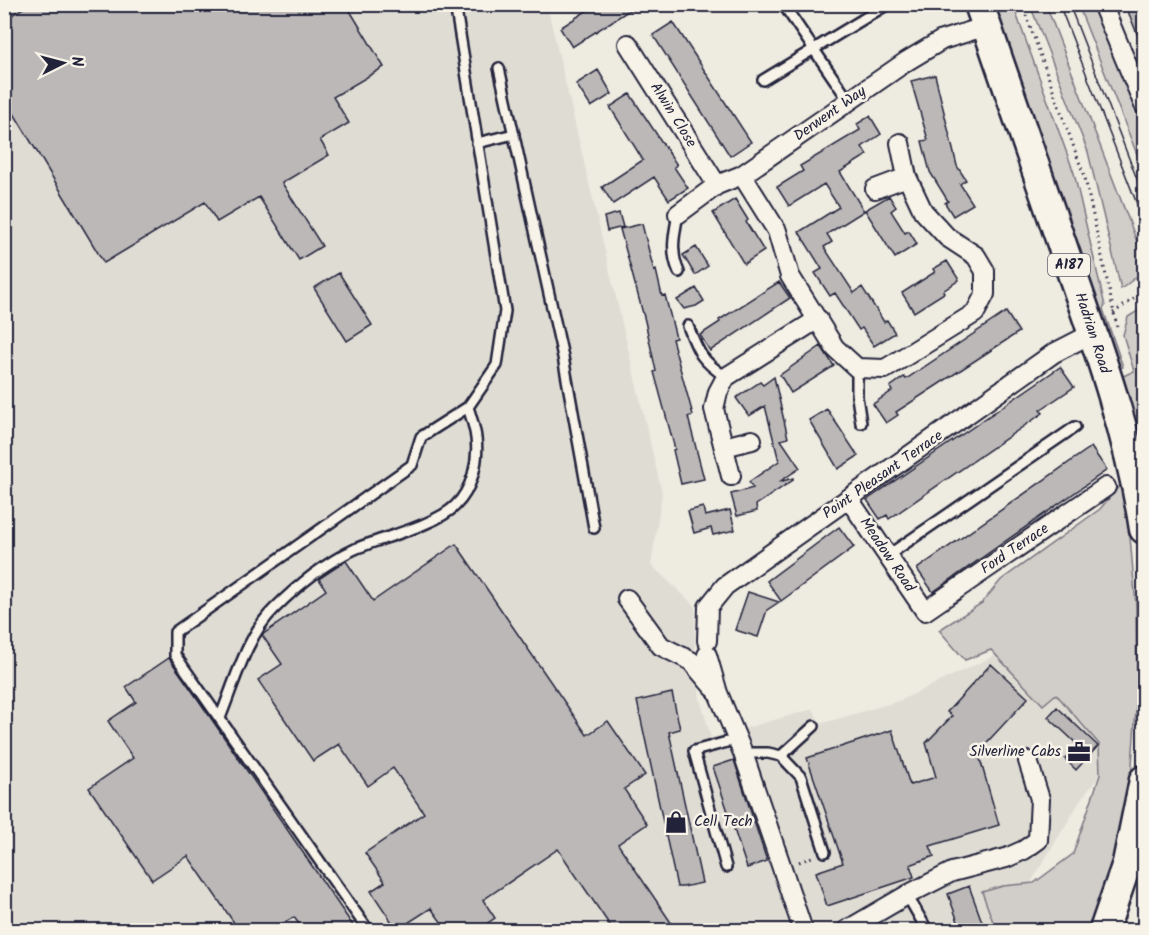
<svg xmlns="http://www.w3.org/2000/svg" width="1149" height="935" font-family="Kalam,sans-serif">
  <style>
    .built { fill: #dfdcd4 }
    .green { fill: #d1cdc9; stroke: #7a7882; stroke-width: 1.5 }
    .building { fill: #bbb8b7; stroke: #22223b; stroke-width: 1.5 }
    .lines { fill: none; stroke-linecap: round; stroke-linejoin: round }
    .service-casing { stroke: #22223b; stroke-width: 14 }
    .minor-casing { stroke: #22223b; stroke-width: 22 }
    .primary-casing { stroke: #22223b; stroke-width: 33 }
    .path { stroke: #22223b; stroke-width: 3; stroke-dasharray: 1.5 4.5; stroke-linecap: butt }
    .service { stroke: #f7f3e8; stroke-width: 9 }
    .minor { stroke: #f7f3e8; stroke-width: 18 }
    .primary { stroke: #f7f3e8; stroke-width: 28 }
    .tram { stroke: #22223b; stroke-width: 1.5 }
    .labels { text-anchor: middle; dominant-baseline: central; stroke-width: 5; stroke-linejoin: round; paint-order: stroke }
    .shield { fill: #f7f3e8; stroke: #62616f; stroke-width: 1.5 }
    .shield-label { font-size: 14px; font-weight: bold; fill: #22223b }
    .street-label { font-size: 15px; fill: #22223b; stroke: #f7f3e8 }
    .poi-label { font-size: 15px; fill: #22223b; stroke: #f7f3e8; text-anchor: end }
  </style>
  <rect width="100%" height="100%" fill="#eeebe1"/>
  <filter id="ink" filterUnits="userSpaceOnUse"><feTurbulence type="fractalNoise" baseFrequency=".0167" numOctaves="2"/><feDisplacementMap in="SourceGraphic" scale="12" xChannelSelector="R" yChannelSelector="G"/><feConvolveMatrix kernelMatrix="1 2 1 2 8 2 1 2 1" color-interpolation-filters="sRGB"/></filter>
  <g filter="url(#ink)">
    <path class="built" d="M5 5H547L662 493 651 565 695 606V651L700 699 711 738 813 709 820 724 899 701 1000 653 1044 705 1056 694 1100 744V775L1082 798 1002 930H5Z"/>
    <path class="green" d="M987 5H1013L1074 173 1105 306 1103 309 1123 367 1114 369Z
      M1030 5H1046L1144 260V271L1121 289 1088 152Z
      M1078 5H1093L1144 127V172Z
      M1144 307V486L1117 379 1134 371 1123 335 1128 317Z
      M1125 479 1136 606 1137 695 1129 806 1103 905 1090 930H996L982 892 1003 886 1034 883 1073 854 1100 775 1099 744 1056 694 1043 705 991 650 965 660 939 630 982 603 1001 580 1100 509Z"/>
    <path class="building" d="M29 4H346L384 67 333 97 349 123 320 140 329 155 282 183 322 246 299 260 259 197 217 222 205 202 104 263 4 97V20Z
      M597 4H639L572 47 560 28Z
      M1125 4H1144V51Z
      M673 22 751 142 730 156 653 35Z
      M598 70 612 94 591 107 576 84Z
      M935 75 957 166 966 180 960 184 973 204 953 216 945 203 948 201 930 172 922 141 928 140 911 81Z
      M630 94 677 165 674 167 688 188 669 200 654 177 613 204 602 187 643 160 610 107Z
      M870 116 881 134 862 147 867 155 840 172 864 211 827 234 832 242 824 247 854 293 862 287 884 322 887 320 895 333 874 346 862 328 859 330 835 293 830 296 815 273 822 269 799 232 839 207 824 184 789 206 777 187 803 171 800 166 860 130 857 124Z
      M889 196 896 207 891 211 905 233 909 231 917 244 895 258 865 210Z
      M735 199 748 220 746 222 764 251 744 264 713 213Z
      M619 213 623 227 607 231 604 217Z
      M642 224 654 271 656 270 662 296 665 295 676 338 672 339 693 415 688 417 704 479 681 484 673 450 675 449 654 372 656 371 645 321 620 229Z
      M696 247 708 266 695 275 683 255Z
      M947 261 959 280 943 291 944 293 914 312 902 293 935 272 933 269Z
      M339 273 372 325 347 341 314 288Z
      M779 282 790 298 710 351 700 335 720 322 719 320Z
      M696 288 704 301 696 306 684 309 677 300Z
      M1006 312 1019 332 896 412 898 415 886 423 873 404 892 391 890 387 904 377 906 379Z
      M821 346 834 366 791 393 780 375Z
      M1060 367 1074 387 1040 410 1043 413 889 519 887 515 880 519 867 500Z
      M774 377 788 438 781 440 800 468 779 482 793 478V480L756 505 757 511 737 516 731 494 753 488 749 482 779 461 765 406 749 416 736 398 760 382 763 385Z
      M827 409 858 456 838 469 809 420Z
      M1091 447 1107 470 933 592 917 569Z
      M703 507 705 516 730 510 735 530 713 535 711 528 694 533 688 511Z
      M839 527 854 547 781 601 767 581Z
      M456 544 587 735 608 721 645 775 624 789 647 824 618 844 676 930H613L558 849 483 900 495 918 477 930H447L431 908 397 930 371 891 385 882 365 853 424 813 393 768 368 786 339 744 313 761 258 680 282 664 262 635 326 590 319 579 346 561 373 601Z
      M748 592 779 602 767 610 758 637 735 630Z
      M169 658 195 695 356 930H303L294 917 272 930H239L188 856 152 880 89 788 133 758 108 721 136 702 126 687Z
      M991 664 1028 698 978 752 999 825 930 846 934 856 910 865 914 877 827 906 816 872 843 863 807 758 892 730 910 785 936 777 926 743 952 716 947 712Z
      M672 693 680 729 669 732 702 883 683 887H677L637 701Z
      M1057 707 1098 746 1076 770 1065 759 1078 745 1048 717Z
      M734 760 767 861 747 868 713 767Z
      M969 886 985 930H961L948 894Z"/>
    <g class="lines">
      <g class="service-casing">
        <path id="service" d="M783 4 849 101
          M499 68 563 357 594 528
          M763 80 888 4
          M477 143 514 134
          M678 214C674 235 670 252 679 272
          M688 326C699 354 701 360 726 377
          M857 368V397L861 423
          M887 556 1075 427
          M220 718C234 684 247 635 274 609 297 586 325 563 355 549 381 538 436 525 455 506 472 490 479 461 476 438 475 428 471 417 468 407
          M743 753H768L781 756 814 726
          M781 756 801 777 825 852
          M726 867 694 751 738 739
          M907 895 927 930
          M368 930 175 655V632L412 465 421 437 468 407 497 365 505 311 455 4"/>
      </g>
      <g class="minor-casing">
        <path id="minor" d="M1102 4 1144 105
          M628 44 717 185
          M742 175 777 231 790 276 835 348 857 368 885 369 975 313 985 294V271L976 256 947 237 923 211 907 177 900 143
          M875 189 907 177
          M678 214 717 185 742 175 907 61 942 40 987 26
          M724 447 752 440
          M731 476 714 409 718 392 726 377 818 319
          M849 499 925 611 1106 487
          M627 599 661 646 691 661 713 687
          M707 641 708 607 725 586 1054 353 1093 333
          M707 655 718 693 743 753 803 930
          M847 930 907 895 952 872 1006 858 1024 850 1038 840 1040 799 1028 761"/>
      </g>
      <g class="primary-casing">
        <path id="primary" d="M979 4C1009 90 1039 176 1068 262 1099 350 1130 438 1144 529
          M1104 930 1127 863 1144 780"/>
      </g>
      <path class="path" d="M1022 4 1085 178 1117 327
        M1113 313 1144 292
        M799 862 812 857"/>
      <use href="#service" class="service"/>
      <use href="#minor" class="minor"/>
      <use href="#primary" class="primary"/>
      <path class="tram" d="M1059 4 1144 222
        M1069 4 1144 197"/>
    </g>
  </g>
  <defs>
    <g id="office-bare" transform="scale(1.8)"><path d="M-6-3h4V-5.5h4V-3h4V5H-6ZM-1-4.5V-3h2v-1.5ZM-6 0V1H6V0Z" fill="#22223b" stroke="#f7f3e8" stroke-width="2.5" paint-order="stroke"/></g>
    <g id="shop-bare" transform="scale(1.8)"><path d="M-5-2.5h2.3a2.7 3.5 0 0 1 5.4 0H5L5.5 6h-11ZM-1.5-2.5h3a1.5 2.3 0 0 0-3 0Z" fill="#22223b" stroke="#f7f3e8" stroke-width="2.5" paint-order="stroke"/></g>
  </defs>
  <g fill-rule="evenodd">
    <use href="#office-bare" x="1079" y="752"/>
    <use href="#shop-bare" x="676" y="822"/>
  </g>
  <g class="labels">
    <rect class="shield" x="1048" y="254" width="42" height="22" rx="4.5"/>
    <g class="shield-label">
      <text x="1069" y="265">A187</text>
    </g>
    <g class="street-label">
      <text transform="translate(830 114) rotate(-35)">Derwent Way</text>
      <text transform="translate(673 115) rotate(58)">Alwin Close</text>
      <text transform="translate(1092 333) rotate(72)">Hadrian Road</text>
      <text transform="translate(883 475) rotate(-35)">Point Pleasant Terrace</text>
      <text transform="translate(1015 549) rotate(-34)">Ford Terrace</text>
      <text transform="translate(887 555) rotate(56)">Meadow Road</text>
    </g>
    <g class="poi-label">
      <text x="1061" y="752">Silverline Cabs</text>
      <text x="694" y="822" text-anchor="start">Cell Tech</text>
    </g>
  </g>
  <rect width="1149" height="935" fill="none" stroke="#f7f3e8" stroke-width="24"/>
  <rect x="12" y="12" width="1125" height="911" fill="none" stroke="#22223b" stroke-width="2" filter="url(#ink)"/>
  <g transform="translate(63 63) rotate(84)" stroke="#f7f3e8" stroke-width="4.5" paint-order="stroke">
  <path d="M0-4.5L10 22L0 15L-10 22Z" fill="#22223b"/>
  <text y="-9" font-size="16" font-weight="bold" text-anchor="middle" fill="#22223b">N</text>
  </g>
</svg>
